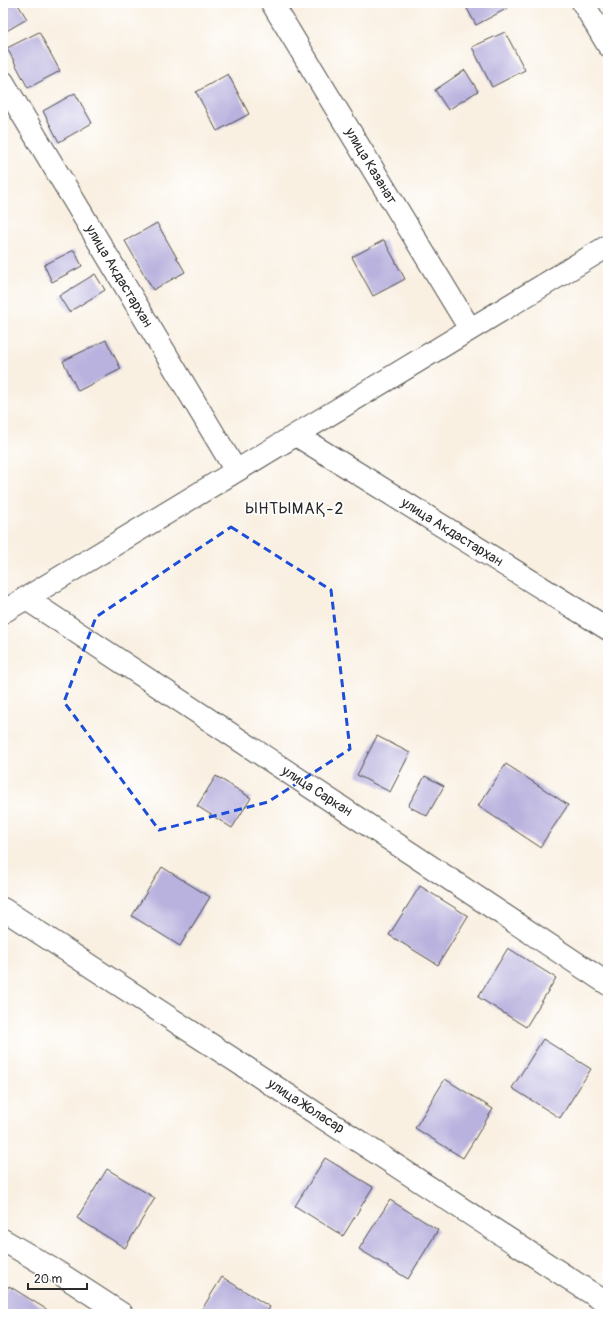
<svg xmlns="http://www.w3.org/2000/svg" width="611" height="1317" font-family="Pangolin,sans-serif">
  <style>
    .building { fill: #bab2de }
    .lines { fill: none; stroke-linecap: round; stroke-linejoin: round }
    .minor-casing { stroke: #4a4946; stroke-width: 24 }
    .minor { stroke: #fff; stroke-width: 22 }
    .marked { fill: none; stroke: #1d4ed8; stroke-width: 3; stroke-dasharray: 8 5; stroke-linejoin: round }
    .labels { text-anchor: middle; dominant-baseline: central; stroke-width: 3.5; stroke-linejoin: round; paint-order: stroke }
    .street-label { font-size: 14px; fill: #2b2b2b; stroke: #fff }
    .quarter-label { font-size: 16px; letter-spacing: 1px; fill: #2b2b2b; stroke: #fff }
  </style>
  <rect width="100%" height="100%" fill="#fff"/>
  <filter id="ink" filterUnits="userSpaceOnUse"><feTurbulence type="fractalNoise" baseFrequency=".025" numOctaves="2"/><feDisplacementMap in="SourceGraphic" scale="8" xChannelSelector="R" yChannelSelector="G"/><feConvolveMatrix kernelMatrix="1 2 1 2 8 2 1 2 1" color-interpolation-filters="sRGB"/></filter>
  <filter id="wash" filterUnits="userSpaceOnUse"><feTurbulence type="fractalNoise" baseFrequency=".012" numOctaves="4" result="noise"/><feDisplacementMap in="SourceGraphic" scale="16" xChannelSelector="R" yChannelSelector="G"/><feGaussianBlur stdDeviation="0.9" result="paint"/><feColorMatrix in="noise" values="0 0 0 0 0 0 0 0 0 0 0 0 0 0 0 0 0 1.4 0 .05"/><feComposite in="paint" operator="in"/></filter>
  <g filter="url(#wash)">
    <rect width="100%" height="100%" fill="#f9f0e2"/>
    <g id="blocks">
      <path class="building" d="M3 3H17L27 19 3 33Z
        M464 3H505L508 8 476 25Z
        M39 32 60 71 28 88 7 48Z
        M505 32 525 70 492 87 472 47Z
        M465 70 478 91 448 110 435 90Z
        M228 74 249 114 217 131 196 92Z
        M75 93 92 123 59 142 43 111Z
        M157 223 185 272 153 290 125 241Z
        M384 240 405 279 373 296 352 257Z
        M74 250 82 266 52 282 44 265Z
        M95 274 105 290 69 312 59 296Z
        M106 340 121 369 78 391 63 361Z
        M377 736 410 753 390 792 357 775Z
        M506 764 568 805 540 847 478 806Z
        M216 776 251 798 232 828 197 806Z
        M425 776 444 786 427 816 408 806Z
        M162 867 210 897 180 946 132 916Z
        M420 886 468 916 438 965 389 935Z
        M508 948 556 978 526 1027 478 997Z
        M543 1039 591 1069 560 1118 512 1088Z
        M445 1079 493 1109 463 1158 415 1128Z
        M325 1158 373 1187 343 1236 295 1206Z
        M107 1169 155 1198 125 1248 77 1218Z
        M390 1200 438 1230 408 1279 359 1249Z
        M222 1277 270 1307 266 1314H199Z
        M9 1286 54 1314H3V1296Z"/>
    </g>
  </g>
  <g filter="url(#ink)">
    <use href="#blocks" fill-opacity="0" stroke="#4a4946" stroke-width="1"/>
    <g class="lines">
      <g class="minor-casing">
        <path id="minor" d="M272 3 470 329
          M583 3 608 45
          M3 82 236 471
          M296 435 608 629
          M25 598 608 984
          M3 612 608 246
          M3 909 608 1304
          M3 1240 59 1273 122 1314"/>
      </g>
      <use href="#minor" class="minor"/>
    </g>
  </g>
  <path class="marked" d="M231 527 331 590 350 749 268 802 159 830 64 702 96 617Z"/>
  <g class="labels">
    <g class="street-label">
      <text transform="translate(371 166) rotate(59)">улица Казанат</text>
      <text transform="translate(119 276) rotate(59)">улица Акдастархан</text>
      <text transform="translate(452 532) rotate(32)">улица Акдастархан</text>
      <text transform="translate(317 791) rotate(33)">улица Саркан</text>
      <text transform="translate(306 1106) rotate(33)">улица Жоласар</text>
    </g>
    <g class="quarter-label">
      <text x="295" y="509">ЫНТЫМАҚ-2</text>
    </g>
  </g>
  <rect width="611" height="1317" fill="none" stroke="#fff" stroke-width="16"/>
  <path d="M28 1283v6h59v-6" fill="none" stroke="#2b2b2b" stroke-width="2"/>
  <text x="34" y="1283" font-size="12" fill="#2b2b2b" stroke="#ffffff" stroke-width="3" paint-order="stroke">20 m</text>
</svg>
